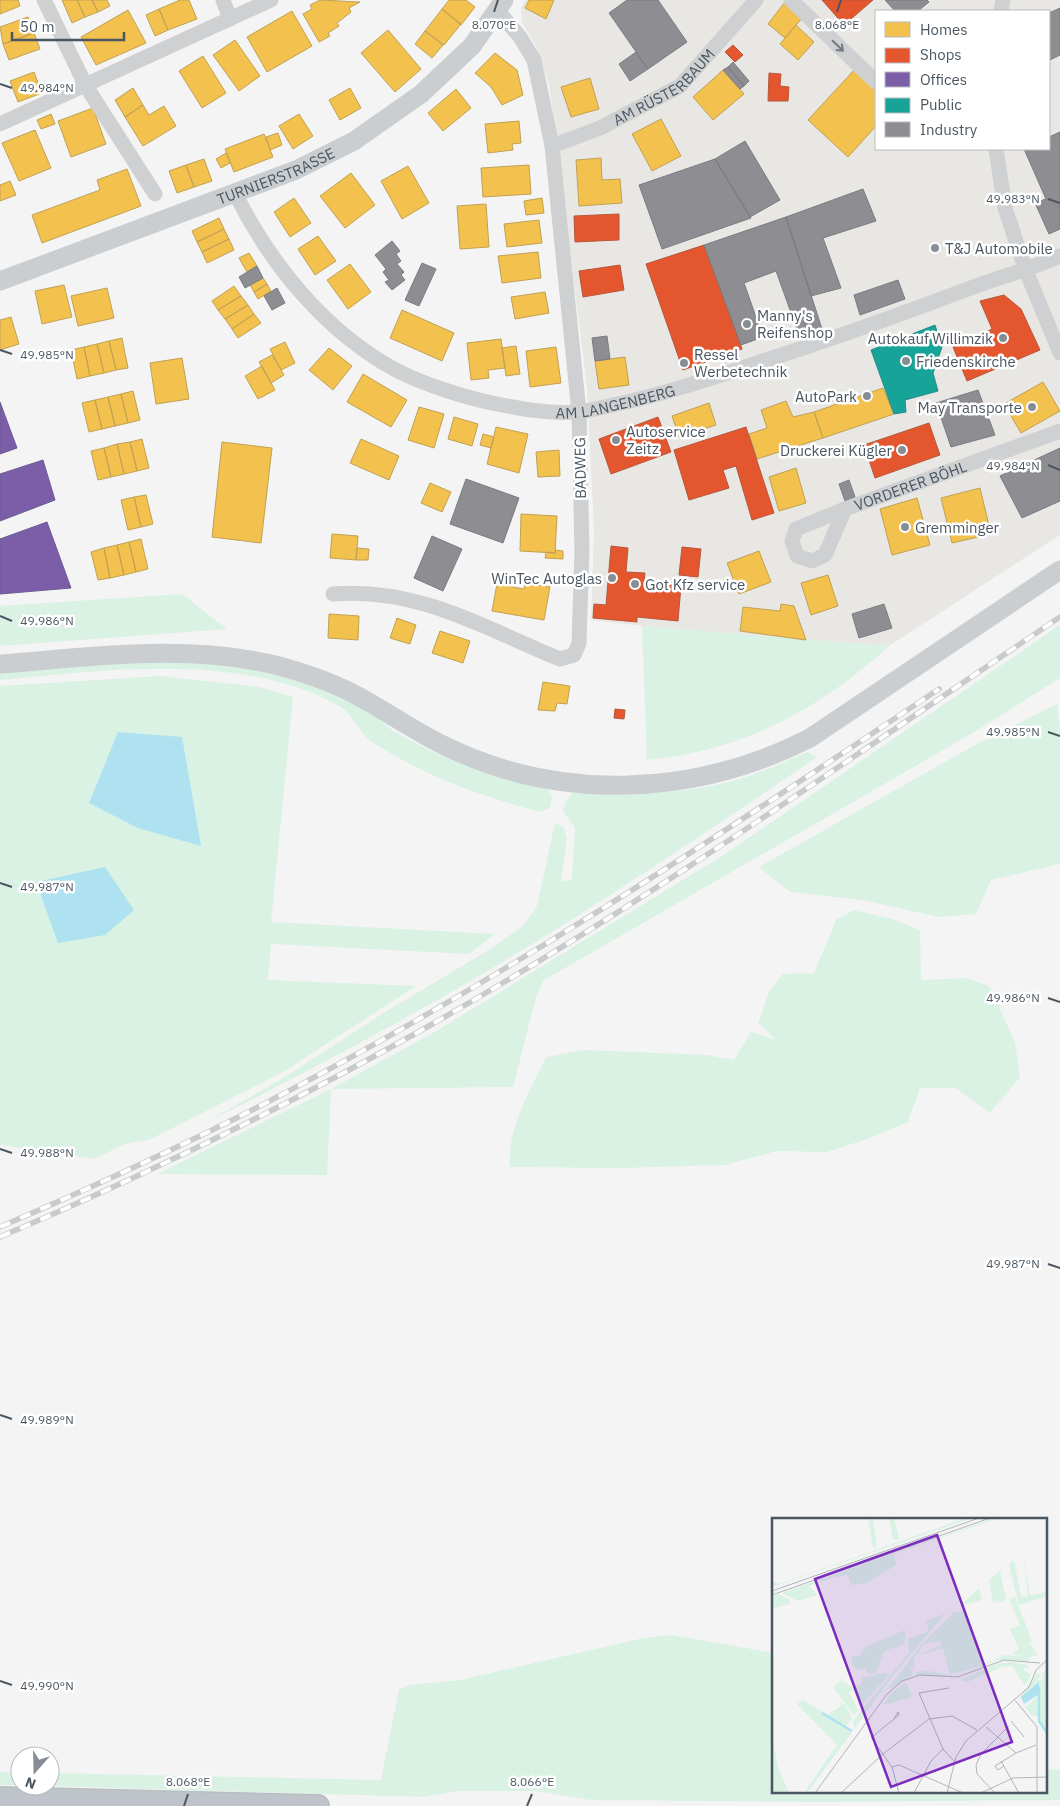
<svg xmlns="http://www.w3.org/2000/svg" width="1060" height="1806" font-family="'IBM Plex Sans',sans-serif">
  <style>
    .commercial { fill: #e8e7e3; fill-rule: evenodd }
    .green { fill: #d9f2e3 }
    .water { fill: #aee2f0 }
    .homes { fill: #f2c14e; stroke: #c0a154 }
    .shops { fill: #e4572e; stroke: #b6573d }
    .offices { fill: #7b5ea7; stroke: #6c5c92 }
    .public { fill: #17a398; stroke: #268c88 }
    .industry { fill: #8d8d92; stroke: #797c83 }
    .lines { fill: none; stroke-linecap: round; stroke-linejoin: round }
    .highway-casing { stroke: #b9bec3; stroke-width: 24 }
    .minor { stroke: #ced0d2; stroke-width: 15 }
    .major { stroke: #caced1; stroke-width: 19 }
    .highway { stroke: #bec4c9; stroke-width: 21 }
    .rail-casing { stroke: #c9cacc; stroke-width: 5.5 }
    .rail { stroke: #fff; stroke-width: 4; stroke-dasharray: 11; stroke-linecap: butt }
    .oneway { stroke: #727b83 }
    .ticks { fill: none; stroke: #4a5661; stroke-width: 2 }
    .poi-dot { fill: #868d94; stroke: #fff; stroke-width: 2 }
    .labels { text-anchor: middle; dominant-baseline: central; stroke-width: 5; stroke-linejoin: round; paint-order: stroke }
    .street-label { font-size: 15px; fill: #4a5661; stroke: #fff }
    .poi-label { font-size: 15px; fill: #4a5661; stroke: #fff; text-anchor: start }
    .inset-river { fill: none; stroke: #aee2f0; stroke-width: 2.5 }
    .inset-road { fill: none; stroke: #b0b5b9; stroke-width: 1 }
    .view { fill: #7b2cbf; fill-opacity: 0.15; stroke: #7b2cbf; stroke-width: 2.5 }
    .inset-edge { fill: none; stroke: #4a5661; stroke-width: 2.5 }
    .ticks-label { font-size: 12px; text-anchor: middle; fill: #4a5661; stroke: #fff; stroke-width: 5; stroke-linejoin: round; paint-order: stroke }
  </style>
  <rect width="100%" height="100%" fill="#f4f4f4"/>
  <path class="commercial" d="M525 0H1060V535L889 646 642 626 591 620 594 531 587 387 549 84 537 48 522 22 521 8ZM876 11H1049V149H876Z"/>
  <path class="green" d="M182 594 227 629 0 646V606Z
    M1060 625V678L971 734 544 980 536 997 513 1087 331 1089 327 1175 157 1174 331 1089 438 1030 722 856Z
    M642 626 889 646C821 709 740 752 647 760Z
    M170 658 273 673 315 687 368 710 393 731 431 751 483 772 548 789 552 797 550 808 540 812C478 795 426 777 371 741 359 733 353 714 341 707 241 651 109 670 0 680V671Z
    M160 676 260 687 293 697 271 922 495 934 469 954 271 944 268 980 416 986 283 1072 151 1139 125 1144 94 1159 0 1145V686Z
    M1057 704 1060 730V864L991 880 976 914 939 917 862 900 790 892 759 867 975 745Z
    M807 752 817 757C731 816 644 874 555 930 442 1000 324 1064 205 1123L285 1077 382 1014 487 951 523 926 537 906 555 823 563 827 567 838 561 881 572 880 575 828 563 811 566 801 574 791C632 795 690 795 746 777 767 770 787 761 807 752Z
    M853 910 893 919 920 930 921 980 966 978 989 986 1015 1042 1020 1077 990 1113 955 1088H920L908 1122 867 1139 827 1152 777 1151 725 1165 620 1168 510 1167C507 1129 530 1091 546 1057L585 1050 708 1055 734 1060 751 1032 777 1040 758 1023 769 992 783 974 814 973 836 920Z
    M672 1635 774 1653V1792H1046V1769L1060 1770V1800L822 1802 591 1800 536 1791H457L425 1797 47 1786H50V1773L381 1780 399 1690 409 1685 460 1680 644 1638Z
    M0 1772 20 1773V1785H0Z"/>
  <path class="water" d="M118 732 182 737 201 846 138 828 89 803Z
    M105 867 134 910 105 935 58 943 36 882Z"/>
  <path class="homes" d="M0 0H18L20 6 0 14Z
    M62 0H77L85 17 72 23Z
    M77 0H92L98 12 85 17Z
    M92 0H107L110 6 98 12Z
    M180 0H189L197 19 168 30 159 9Z
    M320 0 360 2 349 8 351 12 337 23 339 26 328 33 330 36 319 42 303 14 312 9 310 5Z
    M449 0H466L475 7 461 25 442 9Z
    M529 0H554L546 19 525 8Z
    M785 2 803 17 785 38 768 24Z
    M159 9 168 30 155 36 146 15Z
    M442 9 461 24 444 45 425 31Z
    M128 10 146 43 96 65 81 37Z
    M292 11 312 46 267 72 247 37Z
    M28 17 34 33 3 44 0 27Z
    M796 25 814 42 798 60 780 44Z
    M388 30 421 69 395 92 361 53Z
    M425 31 443 45 432 58 415 44Z
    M34 33 40 49 9 60 3 44Z
    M235 40 260 76 239 91 213 55Z
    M495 53 517 70 523 95 502 105 491 87 475 73Z
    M203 56 226 93 202 108 179 71Z
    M856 68 876 86V126L848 157 808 120Z
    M723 70 744 94 713 120 693 97Z
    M34 72 42 93 18 102 10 81Z
    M590 78 599 109 571 117 561 87Z
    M133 88 143 105 125 117 115 100Z
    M350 88 361 108 340 120 329 100Z
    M456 89 471 108 443 131 428 113Z
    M143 105 149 115 164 106 176 126 143 146 125 117Z
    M93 108 106 144 71 157 58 121Z
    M51 114 55 124 41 129 37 120Z
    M299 114 313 136 293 149 279 126Z
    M661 119 681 156 652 171 632 134Z
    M519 121 521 143 512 144 513 150 488 153 485 124Z
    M35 130 51 168 19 181 2 143Z
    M278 133 282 145 270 150 266 137Z
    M264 134 273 157 234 172 225 149Z
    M226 153 230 163 221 168 216 159Z
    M601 158 602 180 620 179 622 203 579 206 576 160Z
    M204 159 212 181 194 187 186 165Z
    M186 165 194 187 177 193 169 171Z
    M529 165 531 194 483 197 481 168Z
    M408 166 429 203 402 219 381 181Z
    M127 169 141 206 42 243 32 215 100 190 97 180Z
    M351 173 375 205 345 228 320 196Z
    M10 181 16 195 0 201V185Z
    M294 198 311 223 290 237 274 212Z
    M542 198 544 213 526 215 524 201Z
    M486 204 489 247 460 249 457 206Z
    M219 218 224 229 197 242 192 231Z
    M539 220 542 243 507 247 504 224Z
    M224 229 229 239 202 252 197 242Z
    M318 236 336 261 315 275 298 249Z
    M229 239 234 250 207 263 202 252Z
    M538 252 541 278 502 283 498 256Z
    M249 253 257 266 247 272 239 258Z
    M350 264 371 292 348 309 327 280Z
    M263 278 267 284 254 292 250 285Z
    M267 284 271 291 258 299 254 292Z
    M64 285 72 317 42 324 35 291Z
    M234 286 241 296 218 310 212 301Z
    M107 288 114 318 78 326 71 296Z
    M545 292 549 313 515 319 511 297Z
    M241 296 248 305 225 319 218 310Z
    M248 305 254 314 232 329 225 319Z
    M402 310 454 333 442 361 390 338Z
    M254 314 261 323 238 338 232 329Z
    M11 317 19 344 0 350V320Z
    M122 338 128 368 116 370 109 341Z
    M501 339 505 368 488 370 489 378 471 380 467 343Z
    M109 341 116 370 104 373 97 344Z
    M285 342 295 363 281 370 270 349Z
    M97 344 104 373 90 376 84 347Z
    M516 346 520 374 506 376 502 348Z
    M84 347 90 376 77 379 71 350Z
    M556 347 561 383 530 387 526 351Z
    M329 348 352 366 333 390 309 370Z
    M272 355 284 375 271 383 259 362Z
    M625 357 629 385 599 389 595 361Z
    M182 358 189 399 156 404 150 363Z
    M262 366 275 390 258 399 245 376Z
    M363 374 407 400 391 427 347 402Z
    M1043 382 1060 411 1021 433 1004 404Z
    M883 388 894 414 823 438 814 412Z
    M133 391 140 420 128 423 121 394Z
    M121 394 128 423 115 426 108 397Z
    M108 397 115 426 102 429 95 400Z
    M95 400 102 429 89 432 82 403Z
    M786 401 793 417 814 412 823 438 757 459 749 434 767 428 761 410Z
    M709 403 716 425 679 437 672 416Z
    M419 407 444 414 434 448 408 440Z
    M454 417 478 424 472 446 448 439Z
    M496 427 528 434 519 473 487 464Z
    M483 434 494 437 491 448 480 445Z
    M142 439 149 468 137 471 130 442Z
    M361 439 399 456 389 480 350 463Z
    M130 442 137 471 124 474 117 444Z
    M222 442 272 448 261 543 212 537Z
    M117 444 124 474 111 477 104 448Z
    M104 448 111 477 98 480 91 451Z
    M559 450 560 476 538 477 536 452Z
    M796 468 806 503 779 511 769 477Z
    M430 483 451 492 442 512 421 503Z
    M980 488 991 534 952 543 941 498Z
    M146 495 153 524 141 527 134 497Z
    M134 497 141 527 128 530 121 500Z
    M917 498 930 545 892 555 880 509Z
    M521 514 557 516 555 553 520 551Z
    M332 534 358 536 356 560 330 558Z
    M141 539 148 569 136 572 129 542Z
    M129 542 136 572 124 575 117 545Z
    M117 545 124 575 110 578 104 548Z
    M104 548 110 578 98 580 91 552Z
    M357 548 369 549 368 560H356Z
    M556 550 563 551V559L545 558 546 552 555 553Z
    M759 551 771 582 739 594 727 563Z
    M828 575 838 606 811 615 801 583Z
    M525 583 550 587 544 620 492 611 497 584 524 589Z
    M781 604 794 606 806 640 740 631 743 607 780 611Z
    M329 614 359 616 358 640 328 638Z
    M397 618 416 625 410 644 390 638Z
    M440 631 470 641 463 663 432 653Z
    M543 682 570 686 567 704 557 703 555 711 538 710Z"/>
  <path class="shops" d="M822 0H873L844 25Z
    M733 45 743 55 735 62 725 52Z
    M769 73 781 74 780 86 789 87 788 101H768Z
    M619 214V240L575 242 574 216Z
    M704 245 742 349 683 370 646 264Z
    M620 265 624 290 583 297 579 271Z
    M1004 295 1021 309 1040 350 967 381 953 347 992 329 980 301Z
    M658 417 671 452 611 474 599 439Z
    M929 423 940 455 875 478 864 445Z
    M746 427 774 513 752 520 736 466 723 470 729 488 689 500 674 450Z
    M611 546 628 548 626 572 645 573 644 582 681 586 678 621 637 617V622L593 618 594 604 606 605Z
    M682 547 701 549 698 577 679 575Z
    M615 709 625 710 624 719 614 718Z"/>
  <path class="offices" d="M0 402 17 448 0 454Z
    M43 460 55 500 0 521V474Z
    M47 522 71 588 0 594V539Z"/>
  <path class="public" d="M935 325 942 347 933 373 938 391 905 400 906 412 894 414 871 350Z"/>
  <path class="industry" d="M627 0H658L687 42 648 69 609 13Z
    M885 0H927L929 2 918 11H895Z
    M1060 8V55L1050 60 1049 13Z
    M636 52 648 69 630 81 619 64Z
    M733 62 749 81 744 86 728 67Z
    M728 67 744 86 740 89 723 70Z
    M1060 132V229L1049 234 1035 203 1046 199 1024 149H1049V137Z
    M745 141 780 200 750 217 715 159Z
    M715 159 751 218 662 249 639 185Z
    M863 189 876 221 823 238 841 288 811 296 786 217Z
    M786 217 822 329 799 335 776 271 744 283 763 337 741 345 704 245Z
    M392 241 400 251 396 254 401 261 397 264 404 272 401 275 405 280 392 290 385 282 389 280 383 272 386 269 375 255Z
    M422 263 436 269 419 306 405 300Z
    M257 266 263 278 245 288 239 277Z
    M898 280 905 299 860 315 854 295Z
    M277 288 285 303 272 310 264 296Z
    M607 336 610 359 595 361 592 338Z
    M978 390 995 435 951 447 936 403Z
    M1060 448V501L1022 518 1000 476Z
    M466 479 519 498 503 543 450 524Z
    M849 480 855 497 845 501 839 484Z
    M432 536 462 549 443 591 414 578Z
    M884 604 892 628 859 638 852 614Z"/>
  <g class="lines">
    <g class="highway-casing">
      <path id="highway" d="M0 1798 318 1806"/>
    </g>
    <g class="minor">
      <path d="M44 0 86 86 155 194"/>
      <path d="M223 0 230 19"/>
      <path d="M791 0 876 82"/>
      <path d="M1001 11 1003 0"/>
      <path d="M0 124 271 0"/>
      <path id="s1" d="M552 146 600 128 680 86 756 0"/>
      <path d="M996 149 1005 208 1026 271 1060 353"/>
      <path id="s2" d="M235 193C270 264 325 331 394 369 422 384 466 398 497 404 523 409 549 414 576 412 591 411 607 406 622 403 681 390 737 369 794 351 855 331 915 309 976 286 1004 276 1032 268 1060 256"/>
      <path id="s3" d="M845 509 825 555 812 561 797 556 792 541 796 529 845 509 1060 431"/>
      <path d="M333 594C418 587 484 628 560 659L574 655 579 643 582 552 579 412 552 146 534 60 520 37 498 11"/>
    </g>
    <g class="major">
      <path id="s4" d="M0 281 296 170 354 141 421 94 472 46 504 0"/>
      <path d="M0 664C92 657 188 643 279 666 309 674 339 685 365 700 390 714 413 730 439 743 557 803 694 797 810 738L1060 570"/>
    </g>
    <use href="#highway" class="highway"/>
    <g class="rail-casing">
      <path id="rail" d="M0 1227C88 1189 176 1149 262 1105 497 983 719 836 939 689
        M0 1237C146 1175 289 1105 427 1027 646 903 852 757 1060 617"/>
    </g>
    <use href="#rail" class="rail"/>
  </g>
  <defs><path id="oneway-shaft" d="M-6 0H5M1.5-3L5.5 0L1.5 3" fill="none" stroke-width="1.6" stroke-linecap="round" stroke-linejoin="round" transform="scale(1.25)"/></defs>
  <use class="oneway" href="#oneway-shaft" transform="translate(838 46) rotate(44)"/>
  <path class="ticks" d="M494 12 498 0M837 12 841 0M0 84 12 88M1048 199 1060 203M0 350 12 354M1048 465 1060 470M0 616 12 621M1048 732 1060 736M0 883 12 887M1048 998 1060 1002M0 1149 12 1153M1048 1264 1060 1268M0 1415 12 1419M0 1681 12 1685M184 1806 188 1794M527 1806 532 1794"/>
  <g class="poi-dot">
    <circle cx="935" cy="248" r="5"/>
    <circle cx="747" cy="324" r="5"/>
    <circle cx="1003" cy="338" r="5"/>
    <circle cx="906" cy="361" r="5"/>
    <circle cx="684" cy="363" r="5"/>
    <circle cx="867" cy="396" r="5"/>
    <circle cx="1032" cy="407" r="5"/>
    <circle cx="616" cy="440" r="5"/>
    <circle cx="902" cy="450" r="5"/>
    <circle cx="905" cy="527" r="5"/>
    <circle cx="612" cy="578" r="5"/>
    <circle cx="635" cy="584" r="5"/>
  </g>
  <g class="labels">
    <g class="street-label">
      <text stroke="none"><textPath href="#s1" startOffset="128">AM RÜSTERBAUM</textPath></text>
      <text stroke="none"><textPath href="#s4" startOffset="295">TURNIERSTRASSE</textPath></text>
      <text stroke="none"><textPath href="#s2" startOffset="470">AM LANGENBERG</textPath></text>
      <text transform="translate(580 468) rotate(-91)">BADWEG</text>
      <text stroke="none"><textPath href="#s3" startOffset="231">VORDERER BÖHL</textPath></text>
    </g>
    <g class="poi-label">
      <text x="945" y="248">T&amp;J Automobile</text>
      <text x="757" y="315">Manny's<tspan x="757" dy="17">Reifenshop</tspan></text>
      <text x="993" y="338" text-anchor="end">Autokauf Willimzik</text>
      <text x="694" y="354">Ressel<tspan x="694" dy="17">Werbetechnik</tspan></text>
      <text x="916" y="361">Friedenskirche</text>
      <text x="857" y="396" text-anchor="end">AutoPark</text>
      <text x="1022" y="407" text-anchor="end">May Transporte</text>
      <text x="626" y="431">Autoservice<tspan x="626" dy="17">Zeitz</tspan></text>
      <text x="892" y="450" text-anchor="end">Druckerei Kügler</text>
      <text x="915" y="527">Gremminger</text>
      <text x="602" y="578" text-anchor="end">WinTec Autoglas</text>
      <text x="645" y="584">Got Kfz service</text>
    </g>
  </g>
  <g transform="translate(772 1518)">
    <rect width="275" height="275" fill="#f4f4f4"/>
    <path d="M96 0H104L101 1 105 29 101 30ZM117 0H122L127 21 121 22ZM194 0H200L0 69V64L10 65ZM222 0H227L122 36 124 47 95 65 79 67 76 57 62 59 37 68 45 77 26 83 10 75ZM251 37 258 77 275 74V78L247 87 237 46 242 42 249 79 256 78ZM228 53 234 82 221 85 217 62ZM207 70 210 82 189 87ZM6 76 18 82V86L0 90V79ZM243 79 260 123 257 124 266 137 257 139V143L224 142 193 156 181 158 144 157V154L157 153 181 158 195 154 210 147 178 157 171 130 144 138 169 127V123L152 126 142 140V153L138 147 141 157 115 172 150 126 181 95 193 93 213 146 232 137 252 138 241 136 247 131 238 111 248 107 237 81ZM173 96 122 156 82 211 81 203 137 135 136 121 157 113 154 103ZM133 112V126L112 133 104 155 96 156 93 150 85 152 80 147V138H89V134L97 127ZM238 144 256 147 257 150H250L259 157 253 168 240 148 230 149 195 164 188 162 224 146ZM275 148V214L266 204 268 199 260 197 252 188 255 189 267 176V165L246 182 264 156H270L265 162H270L268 198 271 155ZM112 155 117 157 89 188 82 172 77 174 86 192 82 197 61 169 70 162 81 170 90 165V160ZM134 164 140 179 111 187 118 176ZM31 182 55 197 69 188 68 185 73 186 80 201 73 209 81 213 35 275H32L65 227 25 186ZM0 219 6 249 17 275H0Z" fill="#d9f2e3"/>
    <path d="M267 164V176L252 186 249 179Z" fill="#aee2f0"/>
    <path class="inset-river" d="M267 169V203L275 215M50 195 80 213"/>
    <path class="inset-road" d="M0 73 207 0M0 77 218 0M177 170 147 175 171 231 183 244M242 181 265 209V275M122 201 126 194 127 197 122 201 100 219V221L120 249 127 275M239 203 252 219M214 209 244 235M229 243 247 275M232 248 226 252 223 248 244 235 264 227M120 249 127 247 191 275M43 275 115 176 130 163 148 157 186 159 232 142 268 145M69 275 111 236 157 201 180 198 205 212M142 275 159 243 171 231M175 275 184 239 194 223 257 169 264 152 275 142M209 275 241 260 275 259M223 275 205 256 204 247 209 236 237 208"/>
    <path class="view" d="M165 17 240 224 119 269 43 61Z"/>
    <rect width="275" height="275" class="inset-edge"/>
  </g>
  <g class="ticks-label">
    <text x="837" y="29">8.068°E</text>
    <text x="494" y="29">8.070°E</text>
    <text x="47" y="92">49.984°N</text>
    <text x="1013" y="203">49.983°N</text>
    <text x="47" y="359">49.985°N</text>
    <text x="1013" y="470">49.984°N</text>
    <text x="47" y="625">49.986°N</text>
    <text x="1013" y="736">49.985°N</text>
    <text x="47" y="891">49.987°N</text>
    <text x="1013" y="1002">49.986°N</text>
    <text x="47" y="1157">49.988°N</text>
    <text x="1013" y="1268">49.987°N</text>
    <text x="47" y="1424">49.989°N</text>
    <text x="47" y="1690">49.990°N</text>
    <text x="188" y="1786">8.068°E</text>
    <text x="532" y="1786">8.066°E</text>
  </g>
  <rect x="875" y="10" width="175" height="140" fill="#ffffff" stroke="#b7bbc0"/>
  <rect x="885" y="22" width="25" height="15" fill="#f2c14e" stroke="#b7bbc0"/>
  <text x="920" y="35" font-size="15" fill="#4a5661">Homes</text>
  <rect x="885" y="48" width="25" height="15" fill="#e4572e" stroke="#b7bbc0"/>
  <text x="920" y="60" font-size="15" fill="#4a5661">Shops</text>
  <rect x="885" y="72" width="25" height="15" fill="#7b5ea7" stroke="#b7bbc0"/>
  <text x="920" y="85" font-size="15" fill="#4a5661">Offices</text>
  <rect x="885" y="98" width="25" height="15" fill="#17a398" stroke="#b7bbc0"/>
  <text x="920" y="110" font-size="15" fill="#4a5661">Public</text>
  <rect x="885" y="122" width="25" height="15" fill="#8d8d92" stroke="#b7bbc0"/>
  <text x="920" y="135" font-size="15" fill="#4a5661">Industry</text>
  <g transform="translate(35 1771) rotate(200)"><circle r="24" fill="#ffffff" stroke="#b7bbc0"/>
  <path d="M0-4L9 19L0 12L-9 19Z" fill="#868d94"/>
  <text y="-8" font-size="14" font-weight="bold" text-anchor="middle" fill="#4a5661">N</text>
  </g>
  <path d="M12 32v8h112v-8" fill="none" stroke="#4a5661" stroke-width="2.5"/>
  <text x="20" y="32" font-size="15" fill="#4a5661" stroke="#ffffff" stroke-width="4" paint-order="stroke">50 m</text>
</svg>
